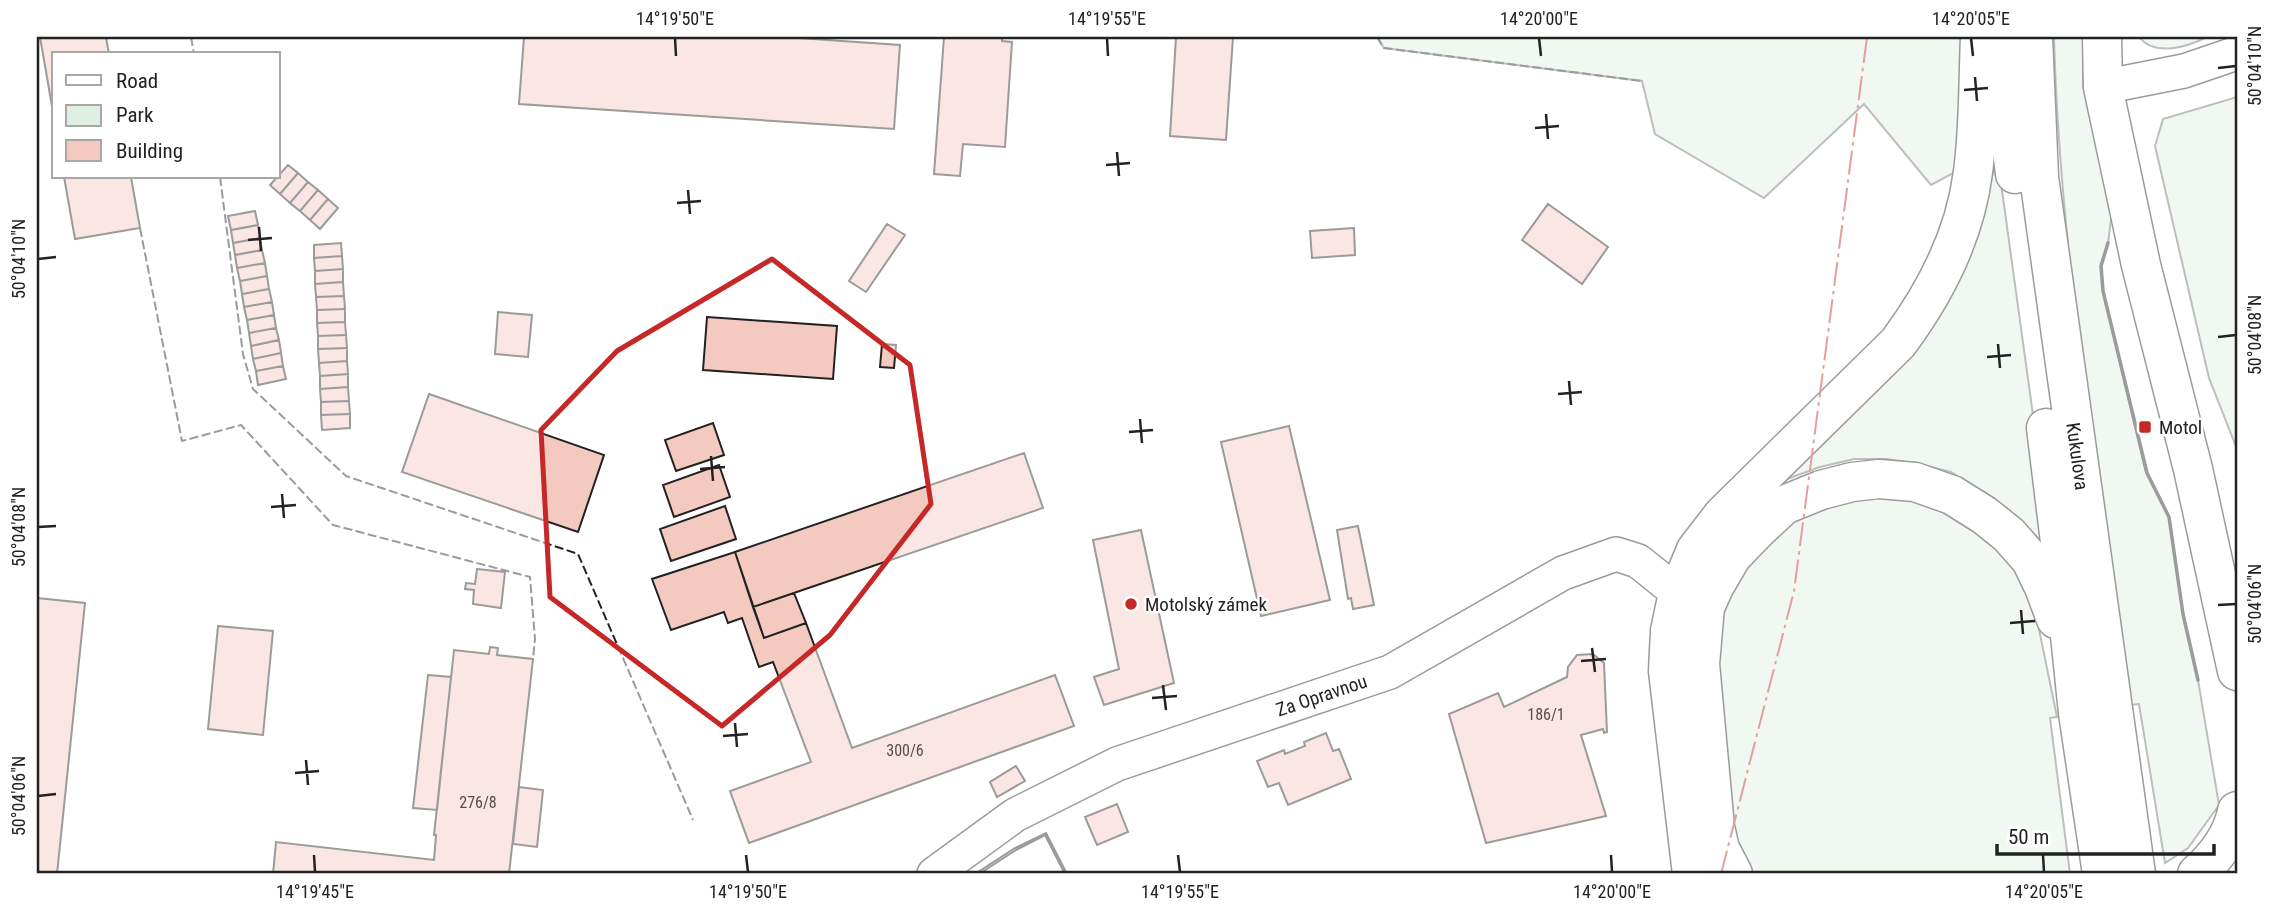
<svg xmlns="http://www.w3.org/2000/svg" width="2274" height="911" font-family="'Roboto Condensed',sans-serif">
  <style>
    .green { fill: #e0efe3; stroke: #6f6f6f; stroke-width: 2 }
    .building { fill: #f3c9c0; stroke: #222; stroke-width: 2 }
    .lines { fill: none; stroke-linecap: round; stroke-linejoin: round }
    .minor-casing { stroke: #222; stroke-width: 36 }
    .major-casing { stroke: #222; stroke-width: 41 }
    .minor { stroke: #fff; stroke-width: 33 }
    .major { stroke: #fff; stroke-width: 38 }
    .fence { stroke: #222; stroke-width: 2; stroke-dasharray: 9 3.5; stroke-linecap: butt }
    .wall { stroke: #222; stroke-width: 3.5 }
    .power { stroke: #c62828; stroke-width: 2; stroke-dasharray: 24 5 3.5 5; stroke-linecap: butt }
    .marked { fill: none; stroke: #c62828; stroke-width: 5; stroke-linejoin: round }
    .ticks { fill: none; stroke: #222; stroke-width: 2.5 }
    .poi-dot { fill: #c62828; stroke: #fff; stroke-width: 2.5 }
    .labels { text-anchor: middle; dominant-baseline: central; stroke-width: 5; stroke-linejoin: round; paint-order: stroke }
    .number-label { font-size: 16px; fill: #564c4a }
    .poi-label { font-size: 19px; fill: #222; stroke: #fff; text-anchor: start }
    .street-label { font-size: 19px; fill: #222; stroke: #fff }
    .neatline { fill: none; stroke: #222; stroke-width: 2.5 }
    .ticks-label { font-size: 18px; text-anchor: middle; fill: #222 }
  </style>
  <rect width="100%" height="100%" fill="#fff"/>
  <path class="green" d="M1377 37H1965L1961 169 1931 185 1864 104 1764 198 1655 134 1642 81 1384 48Z
    M2054 37H2083V86L2112 211 2108 243 2101 266 2103 291 2146 473 2169 517 2183 614 2198 680 2219 805 2188 848 2165 863 2139 704 2130 705C2100 483 2060 261 2054 37Z
    M2139 37H2207C2187 47 2155 57 2139 37Z
    M2237 97V449L2209 378 2155 146 2163 119Z
    M1997 154 2052 553 2008 509 1951 472 1915 463 1886 459H1854L1820 467 1787 479 1987 198Z
    M1875 496 1906 499 1934 506 1966 521 2010 558 2033 600 2057 717 2050 718 2070 874H1751L1736 853 1718 697 1719 623 1726 601 1752 557 1797 518 1820 507Z"/>
  <path class="building" d="M40 37H106L109 54H54V118Z
    M524 37H784L900 45 894 129 519 104Z
    M944 37H1002V41L1012 42 1005 147 963 144 960 176 934 174Z
    M1176 37H1233L1226 140 1170 136Z
    M288 165 298 173 280 194 270 185Z
    M298 173 308 182 290 203 280 194Z
    M64 177H131L140 228 75 239Z
    M308 182 318 190 300 211 290 203Z
    M318 190 328 199 310 220 300 211Z
    M328 199 338 208 320 229 310 220Z
    M1548 204 1608 247 1582 284 1522 240Z
    M255 211 258 225 231 230 228 216Z
    M887 224 905 235 866 292 849 281Z
    M258 225 260 238 233 243 231 230Z
    M1354 228 1355 255 1312 258 1310 231Z
    M260 238 262 250 235 255 233 243Z
    M341 243 342 256 314 258V245Z
    M262 250 265 263 237 268 235 255Z
    M342 256 343 269 315 271 314 258Z
    M265 263 267 276 240 281 237 268Z
    M343 269V282L315 284V271Z
    M267 276 269 289 242 294 240 281Z
    M343 282 344 296 316 297 315 284Z
    M269 289 272 302 244 307 242 294Z
    M344 296 345 309 317 310 316 297Z
    M272 302 274 315 247 320 244 307Z
    M345 309V322L317 323V310Z
    M498 312 532 315 528 357 495 354Z
    M274 315 276 328 249 333 247 320Z
    M707 317 837 326 833 379 703 370Z
    M345 322 346 335 318 336 317 323Z
    M276 328 279 340 251 346 249 333Z
    M346 335 347 348 318 349V336Z
    M279 340 281 353 253 359 251 346Z
    M882 344 896 345 894 368 880 367Z
    M347 348V361L319 363 318 349Z
    M281 353 283 366 256 371 253 359Z
    M347 361 348 374 320 376 319 363Z
    M283 366 286 379 258 385 256 371Z
    M348 374V387L320 389V376Z
    M348 387 349 401 321 402 320 389Z
    M429 394 604 455 578 532 402 472Z
    M349 401 350 414 321 415V402Z
    M350 414V428L322 430 321 415Z
    M713 423 724 455 676 471 665 440Z
    M1289 426 1330 600 1261 616 1221 442Z
    M1024 453 1043 508 753 607 735 552Z
    M719 465 730 497 674 517 663 485Z
    M725 506 736 539 671 561 660 529Z
    M1358 526 1374 605 1353 609 1351 598 1348 599 1337 530Z
    M1141 530 1174 683 1104 705 1094 677 1119 669 1093 540Z
    M735 552 764 638 806 623 852 748 1055 675 1074 726 749 843 730 791 811 762 773 662 759 667 742 618 728 623 724 612 671 630 652 579Z
    M477 569 505 572 501 608 473 604 474 590 465 589 466 583 475 584Z
    M794 593 806 623 764 638 753 607Z
    M37 598 85 603 57 874H37Z
    M218 626 273 631 263 735 208 729Z
    M490 647 498 648 497 655 533 659 509 874H273L276 842 434 860 436 835H434L454 650 489 654Z
    M1593 654 1604 663 1607 732 1604 733 1603 729 1581 735 1606 816 1486 843 1449 714 1498 693 1504 707 1567 677 1568 667 1577 655Z
    M428 675 451 677 437 810 413 808Z
    M1326 733 1333 751 1339 749 1351 779 1288 805 1279 783 1268 787 1257 761 1284 750 1285 754 1305 746 1304 742Z
    M1016 766 1025 781 997 797 990 782Z
    M519 787 543 790 537 847 513 844Z
    M1117 804 1128 832 1097 845 1085 817Z
    M1046 833 1067 874H1065L1045 835 1016 850 979 874H975L1015 848Z"/>
  <g class="lines">
    <g class="minor-casing">
      <g id="minor">
        <path d="M2103 87 2184 71 2237 53"/>
        <path id="s1" d="M934 874 1015 815 1117 764 1390 672 1563 573 1616 554 1638 561 1678 593 1701 605"/>
      </g>
    </g>
    <g class="major-casing">
      <g id="major">
        <path d="M2006 37 2008 117 2015 174"/>
        <path id="s2" d="M2033 37 2039 177 2136 874"/>
        <path d="M2102 37 2103 87 2141 265 2193 469 2237 671"/>
        <path d="M2046 428 2062 558 2078 713 2102 874"/>
        <path d="M1692 874 1668 671 1670 631 1678 593 1696 550 1723 515 1898 343C1936 292 1965 236 1973 172 1979 128 1978 81 1980 37"/>
        <path d="M1733 874 1720 849 1715 827 1700 664 1705 607 1714 587 1732 556 1757 530 1784 505 1821 490 1852 482 1879 479 1915 482 1952 495 1984 515 2009 535 2031 560 2044 587 2056 619"/>
        <path d="M2197 874C2216 857 2232 837 2237 811"/>
      </g>
    </g>
    <use href="#minor" class="minor"/>
    <use href="#major" class="major"/>
    <path class="fence" d="M191 37 194 54
      M1377 37 1384 48 1642 81
      M220 177 243 354 253 389 346 476 578 554 693 820
      M140 228 182 441 241 425 333 525 530 577 535 639 533 659"/>
    <path class="wall" d="M2108 243 2101 266 2103 291 2147 473 2169 517 2183 614 2198 680"/>
    <path class="power" d="M1721 874 1794 591 1867 37"/>
  </g>
  <path d="M0 0H2274V911H0ZM772 259 910 365 931 504 830 635 722 726 550 597 541 430 617 351Z" fill="#fff" fill-opacity=".55" fill-rule="evenodd"/>
  <path class="marked" d="M772 259 910 365 931 504 830 635 722 726 550 597 541 430 617 351Z"/>
  <path class="ticks" d="M675 38 676 56M1107 38 1108 56M1539 38 1541 56M1971 38 1973 56M2218 68 2236 66M1975 77 1977 101M1964 90 1988 88M1546 114 1548 139M1535 128 1559 126M1117 152 1119 176M1106 165 1130 163M688 190 690 214M677 203 701 201M259 227 261 251M248 240 272 238M38 259 56 257M2218 337 2236 335M1998 344 2000 368M1987 357 2011 355M1569 381 1571 405M1558 394 1582 392M1140 419 1142 443M1129 432 1153 430M711 456 713 481M700 469 725 467M282 494 284 518M271 507 296 505M38 527 56 526M2218 605 2236 604M2021 610 2023 634M2010 623 2035 621M1592 648 1595 672M1581 661 1606 659M1163 685 1166 710M1152 698 1177 696M735 723 737 747M723 736 748 734M306 760 308 785M295 773 319 771M38 796 56 794M314 855 315 872M746 855 748 872M1178 855 1180 872M1611 855 1612 872M2043 855 2044 872"/>
  <g class="poi-dot">
    <rect x="2138" y="420" width="14" height="14" rx="3.5"/>
    <circle cx="1131" cy="604" r="7"/>
  </g>
  <g class="labels">
    <g class="number-label">
      <text x="1546" y="714">186/1</text>
      <text x="905" y="750">300/6</text>
      <text x="478" y="802">276/8</text>
    </g>
    <g class="poi-label">
      <text x="2159" y="427">Motol</text>
      <text x="1145" y="604">Motolský zámek</text>
    </g>
    <g class="street-label">
      <text stroke="none"><textPath href="#s2" startOffset="422">Kukulova</textPath></text>
      <text stroke="none"><textPath href="#s1" startOffset="430">Za Opravnou</textPath></text>
    </g>
  </g>
  <rect width="2274" height="911" fill="none" stroke="#ffffff" stroke-width="77"/>
  <rect x="52" y="52" width="228" height="126" fill="#ffffff" stroke="#a7a7a7" stroke-width="2"/>
  <rect x="66" y="75" width="35" height="10" fill="#ffffff" stroke="#a7a7a7" stroke-width="2"/>
  <text x="116" y="88" font-size="21" fill="#222222">Road</text>
  <rect x="66" y="105" width="35" height="21" fill="#e0efe3" stroke="#a7a7a7" stroke-width="2"/>
  <text x="116" y="122" font-size="21" fill="#222222">Park</text>
  <rect x="66" y="140" width="35" height="21" fill="#f3c9c0" stroke="#a7a7a7" stroke-width="2"/>
  <text x="116" y="158" font-size="21" fill="#222222">Building</text>
  <path d="M1997 844v10h217v-10" fill="none" stroke="#222222" stroke-width="3.5"/>
  <text x="2008" y="844" font-size="21" fill="#222222" stroke="#ffffff" stroke-width="5" paint-order="stroke">50 m</text>
  <rect x="38" y="38" width="2198" height="834" class="neatline"/>
  <g class="ticks-label">
    <text x="675" y="25">14°19'50"E</text>
    <text x="1107" y="25">14°19'55"E</text>
    <text x="1539" y="25">14°20'00"E</text>
    <text x="1971" y="25">14°20'05"E</text>
    <text transform="translate(2255 66) rotate(-90)" y="6">50°04'10"N</text>
    <text transform="translate(19 259) rotate(-90)" y="6">50°04'10"N</text>
    <text transform="translate(2255 335) rotate(-90)" y="6">50°04'08"N</text>
    <text transform="translate(19 527) rotate(-90)" y="6">50°04'08"N</text>
    <text transform="translate(2255 604) rotate(-90)" y="6">50°04'06"N</text>
    <text transform="translate(19 796) rotate(-90)" y="6">50°04'06"N</text>
    <text x="315" y="898">14°19'45"E</text>
    <text x="748" y="898">14°19'50"E</text>
    <text x="1180" y="898">14°19'55"E</text>
    <text x="1612" y="898">14°20'00"E</text>
    <text x="2044" y="898">14°20'05"E</text>
  </g>
</svg>
